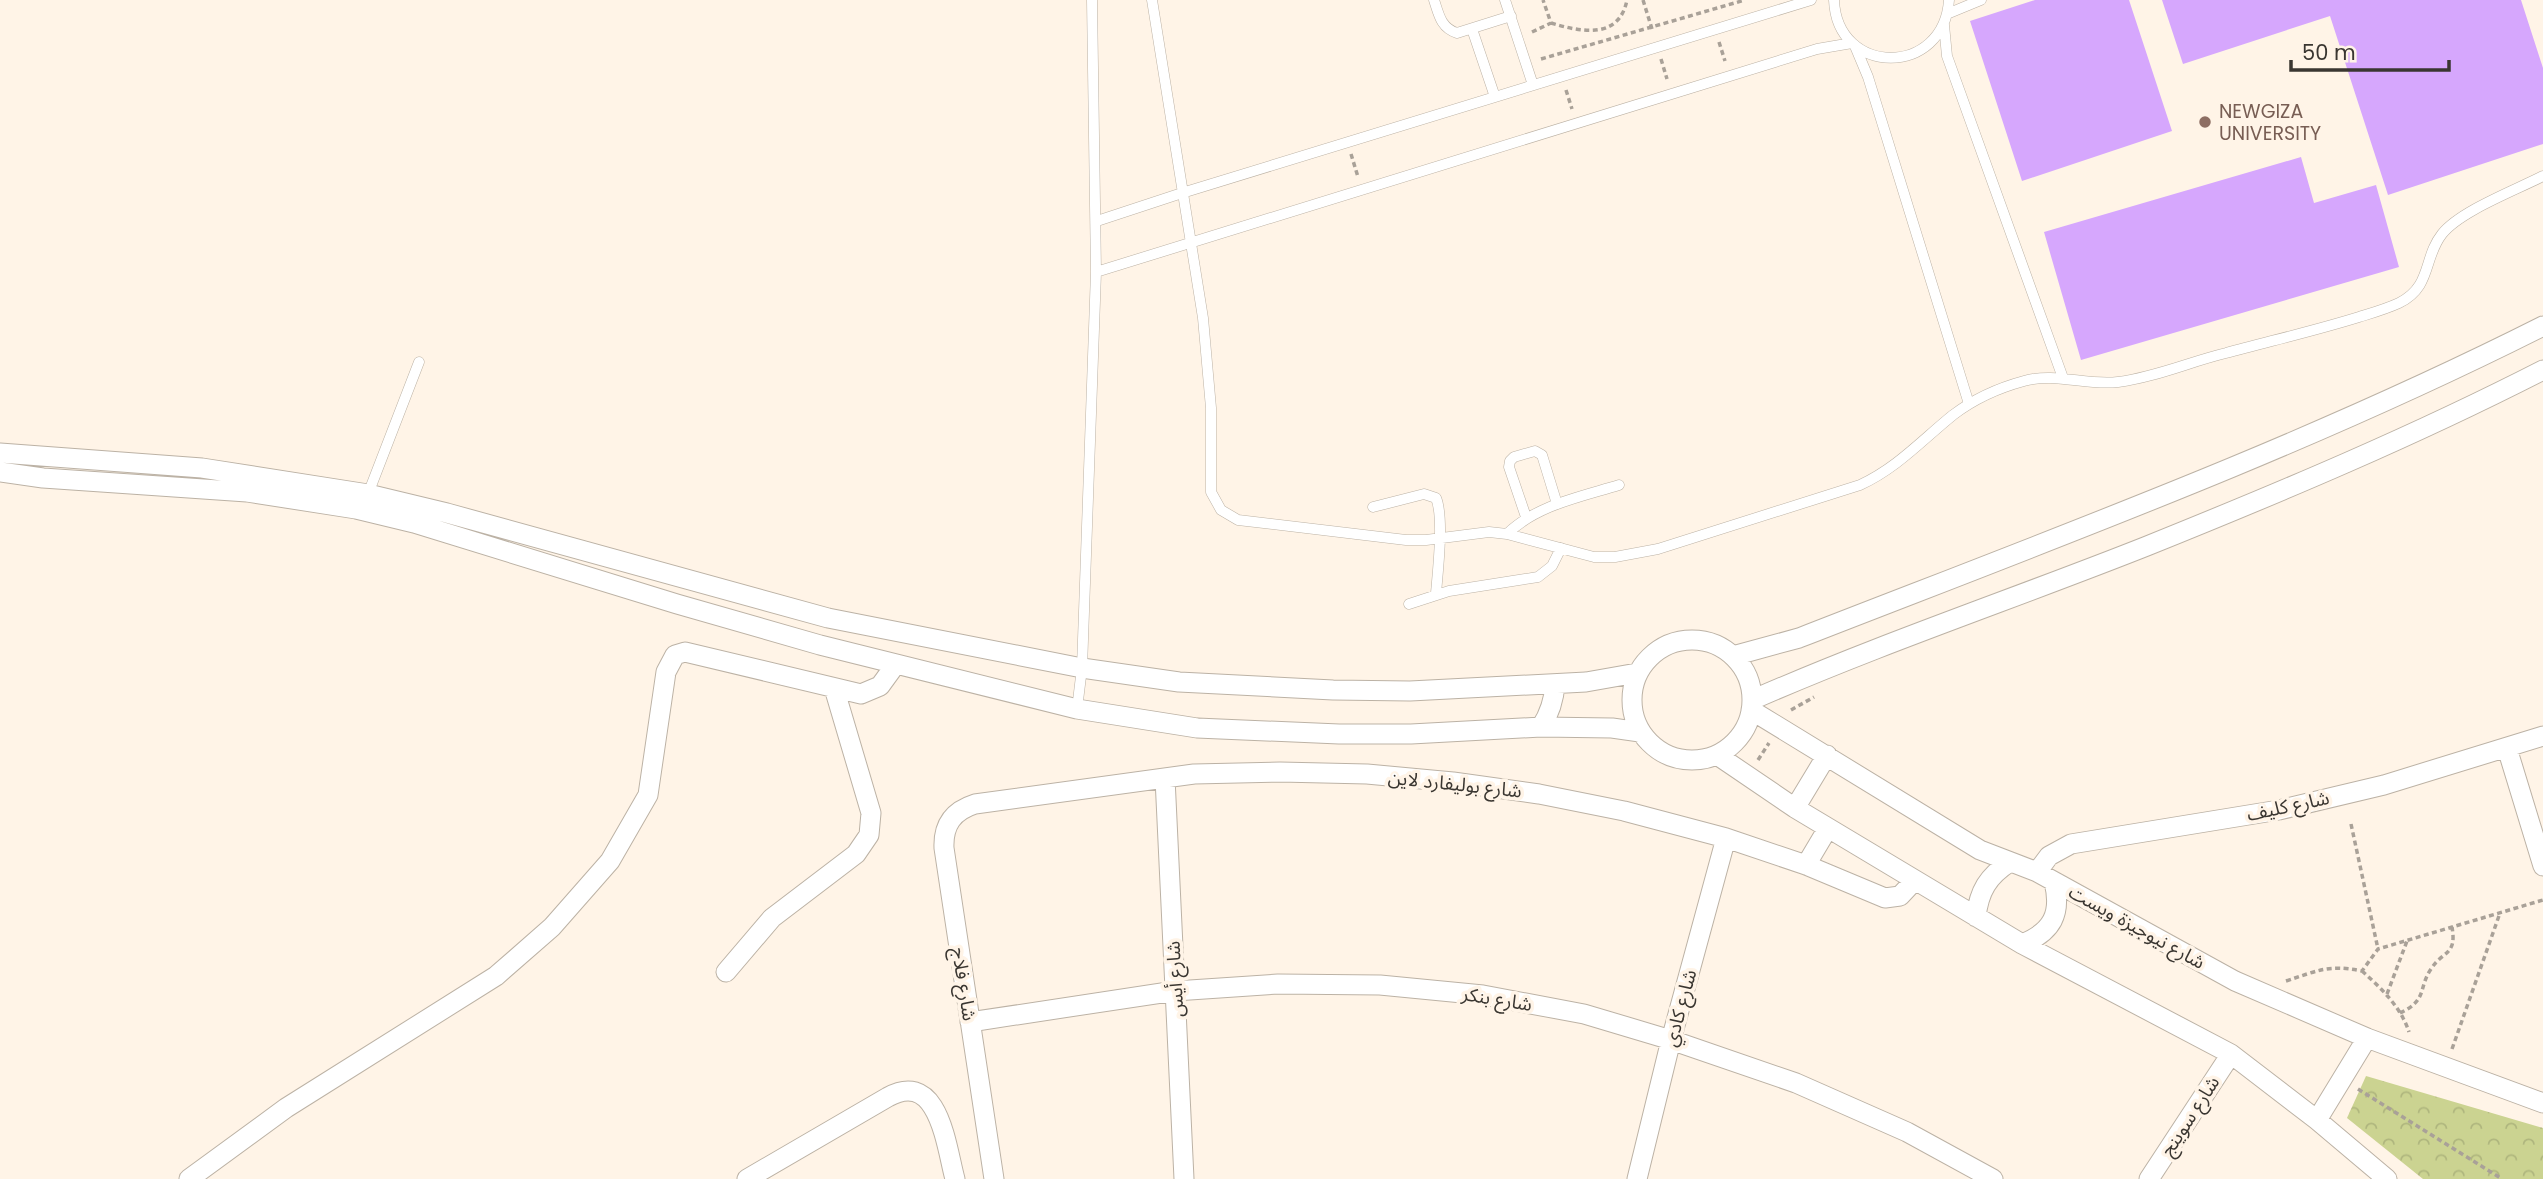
<svg xmlns="http://www.w3.org/2000/svg" width="2543" height="1179" font-family="Poppins,'Noto Sans Arabic',sans-serif">
  <style>
    .park { fill: url(#park-crowns) }
    .building { fill: #d6a7fd }
    .lines { fill: none; stroke-linecap: round; stroke-linejoin: round }
    .service-casing { stroke: #bcb2a5; stroke-width: 11 }
    .minor-casing { stroke: #bcb2a5; stroke-width: 21 }
    .path { stroke: #a9a198; stroke-width: 3.5; stroke-dasharray: 5 3.5; stroke-linecap: butt }
    .service { stroke: #fff; stroke-width: 10 }
    .minor { stroke: #fff; stroke-width: 19 }
    .education-dot { fill: #8d6e63; stroke: #fff4e7; stroke-width: 2.5 }
    .labels { text-anchor: middle; dominant-baseline: central; stroke-width: 7; stroke-linejoin: round; paint-order: stroke }
    .education-label { font-size: 19px; fill: #785e54; stroke: #fff4e7; text-anchor: start }
    .street-label { font-size: 19px; fill: #3a3631; stroke: #fff4e7 }
  </style>
  <defs>
    <pattern id="park-crowns" width="20" height="18" patternUnits="userSpaceOnUse" patternTransform="scale(1.75)"><rect width="20" height="18" fill="#cbd391"/><path d="M2 6a3 3 0 1 1 6 0M12 15a3 3 0 1 1 6 0" fill="none" stroke="#afb67e"/></pattern>
  </defs>
  <rect width="100%" height="100%" fill="#fff4e7"/>
  <path class="park" d="M2366 1076 2543 1128V1179H2423L2347 1118Z"/>
  <path class="building" d="M2035 0H2129L2172 131 2022 181 1970 21Z
    M2162 0H2521L2543 68V144L2388 195 2330 16 2183 64Z
    M2301 157 2314 203 2376 185 2399 267 2081 360 2044 232Z"/>
  <g class="lines">
    <g class="service-casing">
      <path id="service" d="M1152 0 1203 318 1211 408V492L1221 510 1238 520 1406 540H1426L1489 532 1507 534 1594 557H1615L1658 549 1860 485C1897 468 1922 440 1953 415 1974 399 1998 388 2024 381 2056 372 2086 386 2118 382 2156 377 2189 362 2226 353 2270 341 2314 331 2359 317 2372 313 2386 309 2399 303 2432 287 2423 258 2442 234 2460 211 2516 190 2543 176
        M1434 0C1439 15 1441 28 1457 33L1511 16
        M1505 0 1533 85
        M1834 0C1837 77 1944 77 1949 0
        M1947 14 1981 0
        M1944 25 1947 56 2063 378
        M1472 29 1495 97
        M1855 46 1868 77 1969 404
        M1097 221 1182 193 1811 0
        M1096 272 1817 49 1852 43
        M368 494 419 362
        M1373 507 1424 494 1436 498C1444 517 1438 570 1436 593
        M1526 517 1509 467 1510 461 1514 457 1535 451 1542 455 1557 504
        M1507 534C1537 505 1580 497 1619 485
        M1409 604 1449 591 1538 577 1552 566 1561 548
        M1077 709 1082 668 1096 272 1092 0"/>
    </g>
    <g class="minor-casing">
      <path id="minor" d="M0 453 202 468 368 494 447 513 828 618 1082 668 1179 682 1333 690 1410 691 1586 682 1637 673
        M0 472 43 478 247 492 356 509 414 523 677 604 820 645 1077 709 1197 728 1339 734H1411L1541 727 1612 728 1640 732
        M1632 700a60 60 0 1 1 120 0a60 60 0 1 1-120 0Z
        M1733 656 1799 638C2050 540 2301 448 2543 326
        M1752 700C1882 643 2016 598 2147 546 2281 492 2414 436 2543 370
        M1751 710 1980 850 2037 872 2235 981 2367 1038 2543 1103
        M1541 727C1550 713 1554 701 1555 684
        M2507 748 2543 866
        M1717 755 1795 808 2022 944 2231 1054 2317 1120 2387 1179
        M1165 778 1184 1179
        M1795 808 1827 755
        M1806 865 1828 828
        M2037 872 2049 856 2071 844 2279 810 2384 785 2543 736
        M1976 917C1979 891 1988 876 2010 862
        M2022 944C2052 932 2062 914 2054 882
        M726 972 772 918 856 854 869 835 871 813 834 688
        M970 1022 1175 991 1278 984 1380 985 1483 995 1584 1014 1671 1040 1796 1083 1907 1132 1993 1179
        M2317 1120 2367 1038
        M189 1179 286 1108 496 976 552 927 610 861 648 795 666 672 675 655 685 652 861 694 880 686 896 664
        M747 1179 888 1097C939 1069 946 1146 955 1179
        M994 1179 944 848C943 825 953 811 975 804L1194 774 1280 772 1367 774 1453 782 1539 794 1624 811 1726 838 1806 865 1885 898 1900 896 1915 880
        M1637 1179 1671 1040 1726 838
        M2149 1179 2231 1054"/>
    </g>
    <path class="path" d="M1643 0 1652 29
      M1551 23C1581 32 1619 40 1627 0
      M1532 32 1551 23 1543 0
      M1719 42 1725 61
      M1541 59 1745 0
      M1661 59 1667 79
      M1566 90 1572 109
      M1351 154 1358 177
      M1791 710 1814 697
      M1758 760 1769 743
      M2351 824 2378 949
      M2362 971C2381 988 2401 1007 2409 1032
      M2286 981C2317 971 2328 964 2362 971L2378 949 2543 900
      M2387 994 2407 941
      M2400 1013C2428 1000 2418 988 2431 969 2443 950 2457 956 2452 927
      M2452 1049 2500 913
      M2358 1089 2502 1179"/>
    <use href="#service" class="service"/>
    <use href="#minor" class="minor"/>
  </g>
  <circle class="education-dot" cx="2205" cy="122" r="7"/>
  <g class="labels">
    <g class="education-label">
      <text x="2219" y="111">NEWGIZA<tspan x="2219" dy="22">UNIVERSITY</tspan></text>
    </g>
    <g class="street-label">
      <text transform="translate(1455 784) rotate(6)">شارع بوليفارد لاين</text>
      <text transform="translate(2288 806) rotate(-12)">شارع كليف</text>
      <text transform="translate(2137 927) rotate(29)">شارع نيوجيزة ويست</text>
      <text transform="translate(1175 979) rotate(-93)">شارع أيس</text>
      <text transform="translate(964 984) rotate(81)">شارع فلاج</text>
      <text transform="translate(1497 999) rotate(9)">شارع بنكر</text>
      <text transform="translate(1680 1008) rotate(-75)">شارع كادي</text>
      <text transform="translate(2190 1116) rotate(-57)">شارع سوينج</text>
    </g>
  </g>
  <path d="M2291 60v10h158v-10" fill="none" stroke="#3a3631" stroke-width="3.5"/>
  <text x="2302" y="60" font-size="21" fill="#3a3631" stroke="#fff4e7" stroke-width="5" paint-order="stroke">50 m</text>
</svg>
